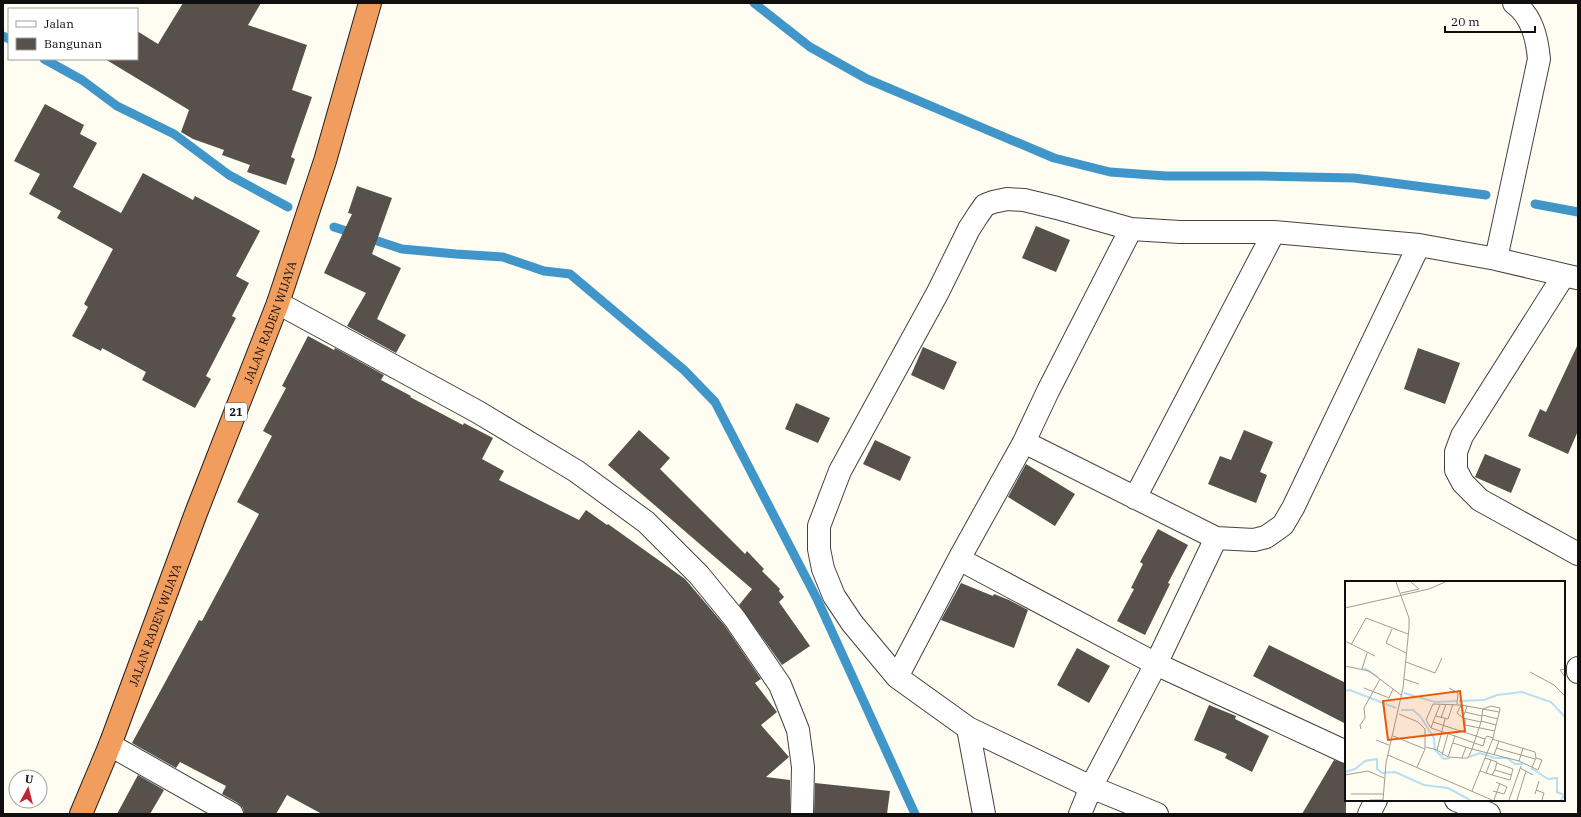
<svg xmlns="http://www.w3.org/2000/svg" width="1581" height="817" font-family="'IBM Plex Serif',serif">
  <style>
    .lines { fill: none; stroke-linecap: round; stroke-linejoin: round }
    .stream { stroke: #4096c9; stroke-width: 9 }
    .building { fill: #57504b }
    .street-casing { stroke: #424242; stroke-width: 24 }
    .highway-casing { stroke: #202020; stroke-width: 24 }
    .street { stroke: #fff; stroke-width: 22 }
    .highway { stroke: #f09d5e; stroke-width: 22 }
    .labels { text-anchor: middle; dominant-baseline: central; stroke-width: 4; stroke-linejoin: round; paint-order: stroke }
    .shield { fill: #fff; stroke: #575757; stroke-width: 1 }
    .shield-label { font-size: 11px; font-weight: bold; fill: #0f0f0f }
    .street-label { font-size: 12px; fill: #0f0f0f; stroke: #fff }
    .inset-river { fill: none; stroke: #b7dff4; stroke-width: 2 }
    .inset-road { fill: none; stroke: #9f9d97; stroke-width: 1 }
    .view { fill: #e8590c; fill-opacity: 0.15; stroke: #e8590c; stroke-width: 2 }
    .inset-edge { fill: none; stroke: #0f0f0f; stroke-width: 2 }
  </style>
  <rect width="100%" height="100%" fill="#fffcf1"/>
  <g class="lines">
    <path class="stream" d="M754 3 810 47 867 79 1054 158 1110 172 1166 176H1260L1354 178 1486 195
      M3 36 9 39
      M44 59 82 80 117 106 174 134 229 175 288 207
      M1535 204 1578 212
      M334 227 402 249 456 254 503 257 544 271 570 274 684 370 715 402 817 599 915 814"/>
  </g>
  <path class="building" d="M183 3H261L248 25 307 45 292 90 312 97 291 157 295 159 286 185 247 172 250 165 222 155 224 150 193 139 181 132 189 110 105 59H137V31L158 44Z
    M45 104 84 125 80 134 97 143 73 187 121 213 143 173 193 200 195 196 260 231 236 276 249 283 232 316 236 318 206 376 211 379 195 408 142 380 146 372 102 348 101 351 72 336 88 307 84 304 113 249 57 218 61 211 29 194 40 174 14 161Z
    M357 186 392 198 372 254 401 268 377 319 406 335 396 353 347 326 366 293 324 273 352 214 348 213Z
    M1036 226 1070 240 1056 272 1022 258Z
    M308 336 334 350 335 348 384 375 381 380 411 396 410 397 463 425 464 423 493 438 482 459 504 471 499 480 579 520 586 510 607 525 608 524 685 579 725 626 761 679 755 683 777 712 761 725 789 757 766 777 790 780V814H322L287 795 276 814H244L243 808 238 803 222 794 226 786 180 762 176 768 132 743 199 620 202 621 259 514 237 502 272 436 263 431 286 388 282 386Z
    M1578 344V431L1568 454 1528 436 1540 409 1546 412Z
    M923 347 957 362 944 390 911 375Z
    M1418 348 1460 363 1445 404 1404 389Z
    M796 403 830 418 818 443 785 429Z
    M639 430 670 458 660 469 745 554 747 551 764 569 762 571 780 589 779 591 784 597 779 602 810 646 782 665 739 605 752 589 608 465Z
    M1244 430 1273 442 1260 472 1267 475 1256 503 1208 484 1220 456 1231 460Z
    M875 440 911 457 900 481 863 464Z
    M1485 454 1521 469 1511 493 1475 477Z
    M1026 464 1075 494 1055 526 1008 497Z
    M1158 529 1188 545 1168 583 1170 584 1145 635 1117 621 1134 589 1131 588 1143 564 1140 562Z
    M961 583 993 596 994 594 1009 600 1028 610 1014 648 941 620Z
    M1269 645 1346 683V724L1253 676Z
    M1077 648 1110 666 1089 703 1057 685Z
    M1209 705 1236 716 1235 719 1269 736 1252 772 1225 758 1227 754 1194 740Z
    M1334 760 1346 764V814H1302Z
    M138 775 164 790 150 814H117Z
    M815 783 890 791 887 814H814Z"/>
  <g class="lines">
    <g class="street-casing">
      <path id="street" d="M1496 259 1539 59C1537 38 1532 16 1514 3
        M1577 278 1564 275 1462 436 1456 452V470L1463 483 1480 500 1578 554
        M278 303 478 412 576 471 646 522 699 575 735 619 780 685 798 730 803 767 802 814
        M1024 442 1216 538 1254 540 1266 537 1283 525 1293 508 1419 245
        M1135 498 1274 232
        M959 559 1024 442 1048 391 1131 229
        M1578 668V672
        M897 677 959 559 1156 664 1346 752
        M968 728 984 814
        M110 745 232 814
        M1456 800 1489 814
        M1080 814 1091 787 1156 664 1216 538
        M1157 814 1091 787 968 728 897 677 852 623 834 596 823 569 819 549V526L840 471 938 292 969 229 978 215 985 205 993 202 1007 199 1024 200 1057 208 1131 229 1180 232H1274L1419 245 1496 259 1564 275
        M1369 814 1376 800"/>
    </g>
    <g class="highway-casing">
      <g id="highway">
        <path id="s1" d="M81 814 110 745 196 513 278 303 325 161 370 3"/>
      </g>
    </g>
    <use href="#street" class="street"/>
    <use href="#highway" class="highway"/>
  </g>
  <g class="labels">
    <rect class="shield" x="225" y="403" width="22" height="18" rx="3"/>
    <g class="shield-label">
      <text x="236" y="412">21</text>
    </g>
    <g class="street-label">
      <text stroke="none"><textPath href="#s1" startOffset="527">JALAN RADEN WIJAYA</textPath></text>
      <text stroke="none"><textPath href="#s1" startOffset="203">JALAN RADEN WIJAYA</textPath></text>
    </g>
  </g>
  <g transform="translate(1345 581)">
    <rect width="220" height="220" fill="#fffcf1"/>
    <path class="inset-river" d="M19 87 33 96M0 110 5 109 51 127M59 112 90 121 112 120M114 120 139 119 152 114 177 111 206 121 220 136M56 129H68L75 135 89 157 90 169 99 178 105 177M124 176 135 172 150 177H162L170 183H178M186 187 203 198 212 197V211L219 214 216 219M0 191 10 188 20 180 32 178V188L37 192 50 191 79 204 103 207 125 219"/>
    <path class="inset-road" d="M56 12 74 8 66 1M0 27 84 8 100 1M47 48 41 62 61 72M0 60 30 75M6 64 21 37 63 53M61 81 90 92 97 77M0 85 24 90 56 114M17 88 22 72M220 88 215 89 220 96M185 91 209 104 220 115M59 98 74 103M19 107 44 117 48 108M104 107 113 112 112 123M120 131 137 135M54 133 73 141 80 148V168M137 134 153 138M91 135 103 138 108 123M96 137 101 123M118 137 122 125M120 138V144L150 150M136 140 151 144M88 141 95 124M136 141 127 168 174 180 193 189 197 179 191 177 187 186M86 147 88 141 140 158 142 155 148 157M16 148 15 144 20 137 19 127 35 98M48 155 80 168 72 186M110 155 86 147 81 139 88 123 116 124M147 158 190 171 191 177M31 159 44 164M108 162 127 168 123 177H117M81 166 92 169 100 138M151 167 190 178M92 169 103 176 110 155 138 165 140 158M43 174 147 219M97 174 103 153M149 174 154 160M104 176 117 177 121 166M174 180 178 167M175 187 188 194M150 189 166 194M135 190 147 194 150 189 152 181 140 177M141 192 146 179M0 194 23 190 39 197M147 194 165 199 168 188 152 182M191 209 199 212 197 219M127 210 148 157 151 144 155 129V127L146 125 138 128 116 124 112 132 118 137 136 141 138 128 154 131M148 210 159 213 162 206 151 201M6 213H38M190 213 194 200M25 219H38M38 219 41 182 58 107 64 47V37L51 1M149 219 155 202M164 219 176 185M172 219 181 190"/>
    <path class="view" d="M115 110 120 150 43 159 38 120Z"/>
    <rect width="220" height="220" class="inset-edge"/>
  </g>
  <rect width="1581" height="817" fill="none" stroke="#0f0f0f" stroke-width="8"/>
  <rect x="8" y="8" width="130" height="52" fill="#ffffff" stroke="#9f9f9f"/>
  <rect x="16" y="21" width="20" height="6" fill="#ffffff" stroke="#9f9f9f"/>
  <text x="44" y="28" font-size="12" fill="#0f0f0f">Jalan</text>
  <rect x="16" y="38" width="20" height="12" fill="#57504b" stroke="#9f9f9f"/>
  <text x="44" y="48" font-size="12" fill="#0f0f0f">Bangunan</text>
  <g transform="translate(28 789) rotate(7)"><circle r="19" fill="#ffffff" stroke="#9f9f9f"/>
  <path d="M0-3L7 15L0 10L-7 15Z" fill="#bb2a34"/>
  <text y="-6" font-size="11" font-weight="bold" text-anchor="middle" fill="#0f0f0f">U</text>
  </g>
  <path d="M1445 26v6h90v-6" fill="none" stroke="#0f0f0f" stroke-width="2"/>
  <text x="1451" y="26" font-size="12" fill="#0f0f0f" stroke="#ffffff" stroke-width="3" paint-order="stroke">20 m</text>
</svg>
